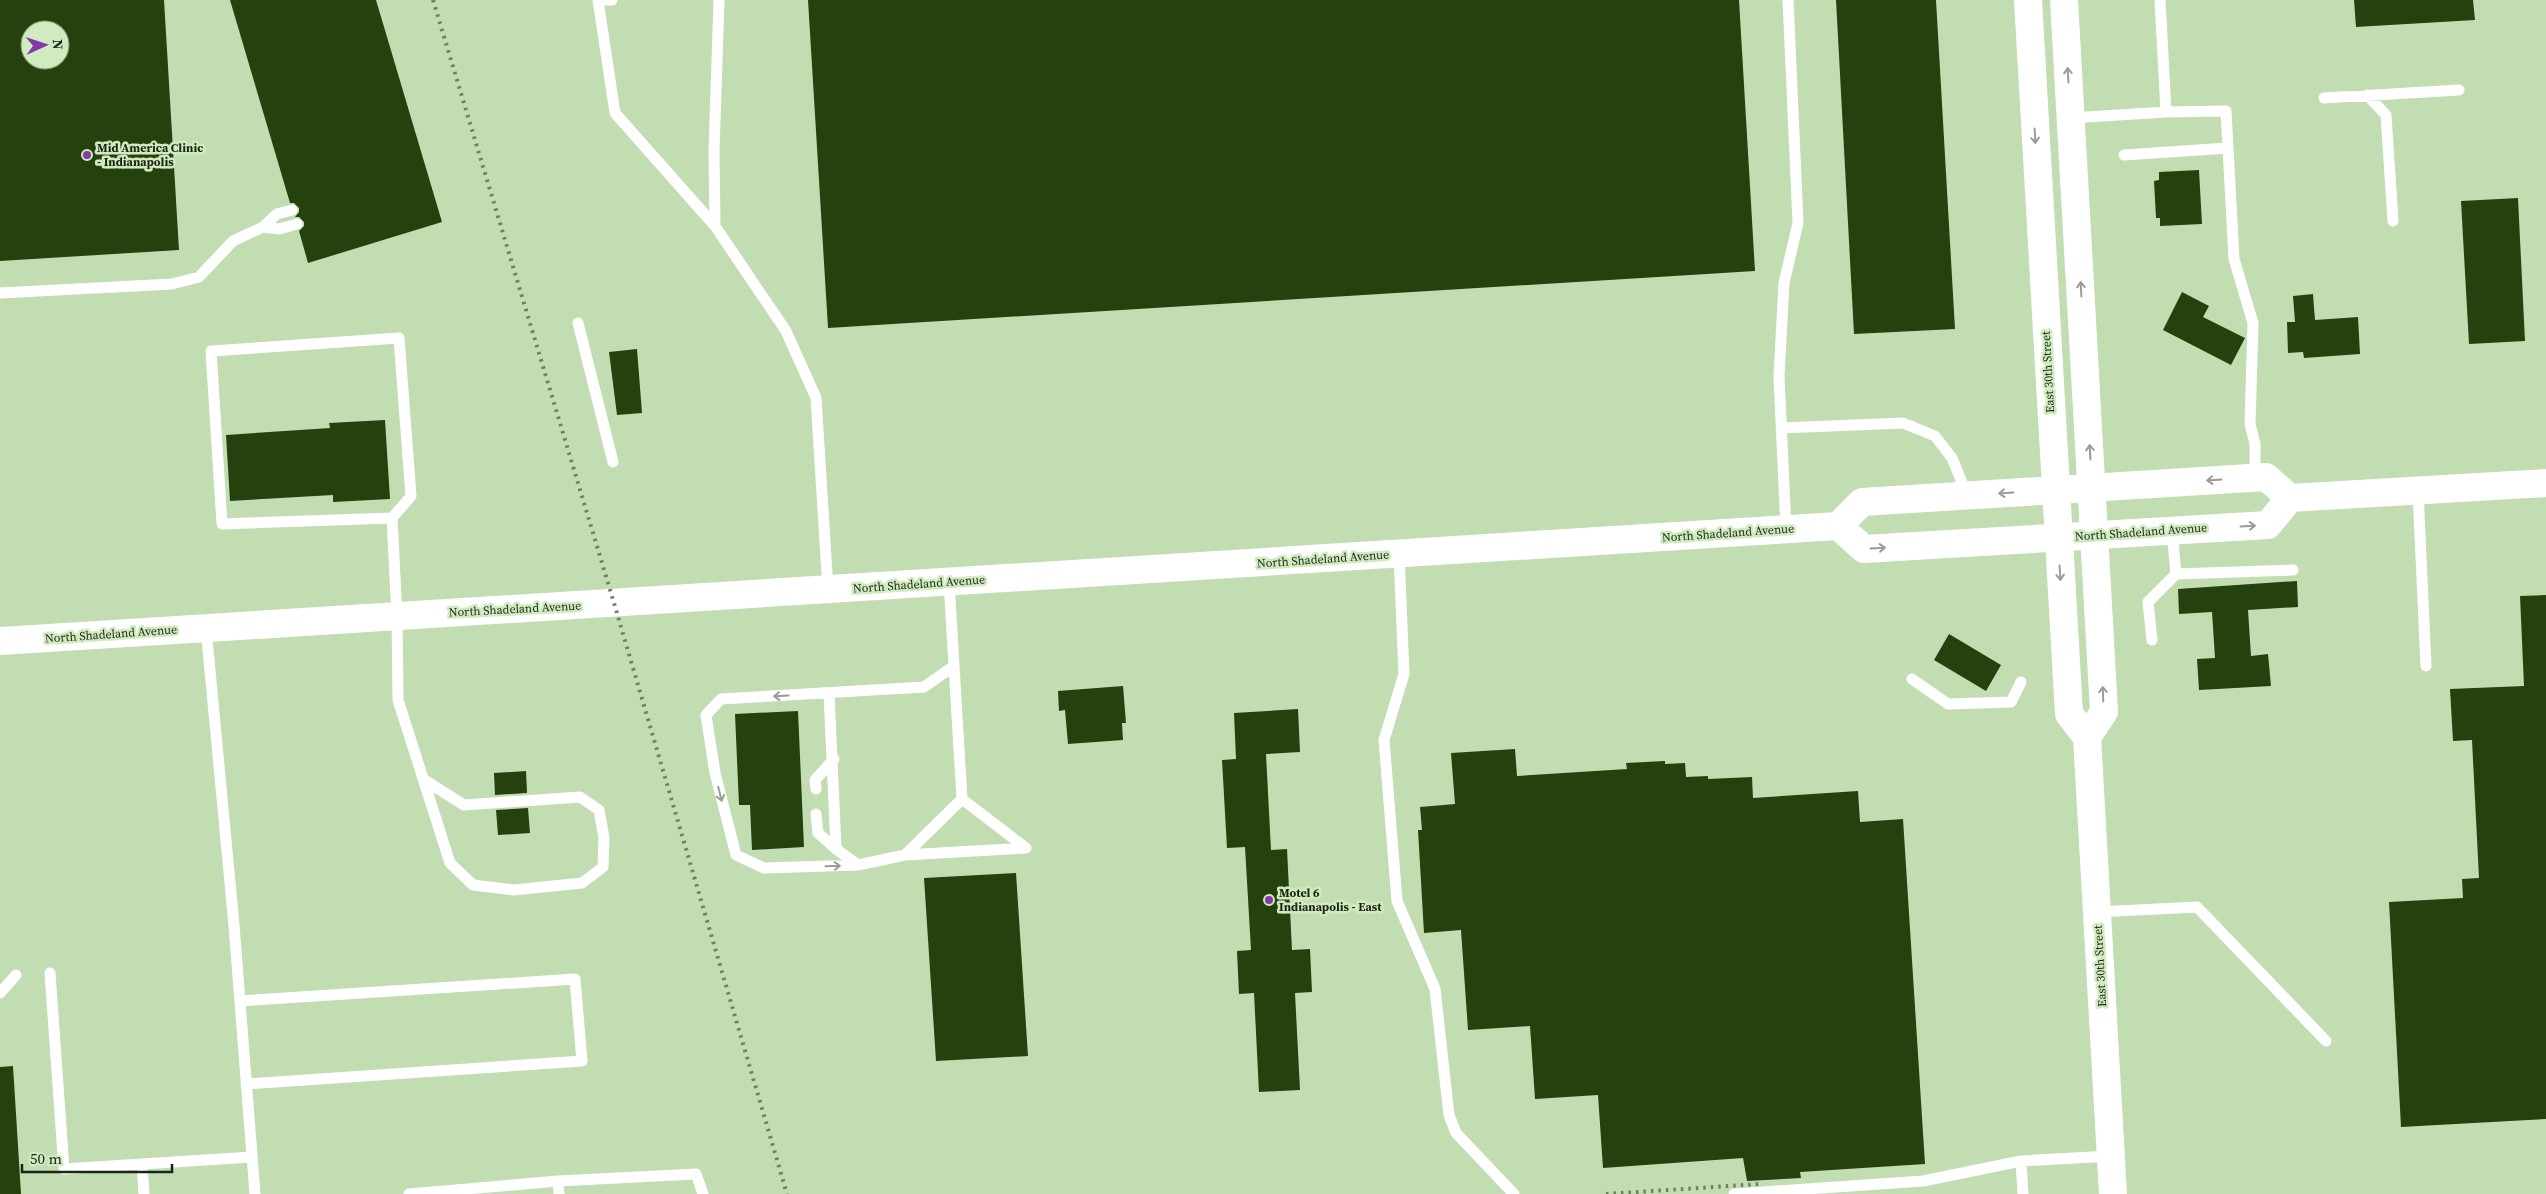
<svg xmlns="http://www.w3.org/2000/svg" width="2546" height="1194" font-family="'Source Serif 4',serif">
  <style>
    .building { fill: #25410d; fill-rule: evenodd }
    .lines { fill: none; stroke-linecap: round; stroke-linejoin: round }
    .lane { stroke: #fff; stroke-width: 11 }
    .secondary { stroke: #fff; stroke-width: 28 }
    .primary { stroke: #fff; stroke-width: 28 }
    .rail { stroke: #6f8063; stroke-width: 4; stroke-dasharray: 2.5 5; stroke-linecap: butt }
    .oneway { stroke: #999d96 }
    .poi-dot { fill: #8638a9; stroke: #d0ebbf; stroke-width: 2 }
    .labels { text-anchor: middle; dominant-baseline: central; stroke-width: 5; stroke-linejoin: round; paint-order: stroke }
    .poi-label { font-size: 12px; font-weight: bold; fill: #1c2515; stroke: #d0ebbf; text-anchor: start }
    .street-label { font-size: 12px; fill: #1c2515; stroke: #d0ebbf }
  </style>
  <rect width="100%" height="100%" fill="#c3ddb3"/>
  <path class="building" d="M0 0H164L179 250 0 261ZM30 30H60V60H30Z
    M230 0H376L442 222 308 263 299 231 304 226V222L299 217H295L299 212V208L294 203H290Z
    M808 0H1739L1755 271 828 328Z
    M1836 0H1936L1955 329 1854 334Z
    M2354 0H2473L2475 20 2356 27Z
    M2199 170 2202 224 2160 226V218H2156L2154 181 2159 180V172Z
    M2518 198 2525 341 2469 344 2461 201Z
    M2182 292 2209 306 2203 317 2245 338 2231 365 2163 330Z
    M2313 294 2315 320 2358 317 2360 354 2304 358 2303 352 2288 353 2287 322H2295L2293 296Z
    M637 349 642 413 617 415 609 352Z
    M385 420 390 499 333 502V495L230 501 226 435 330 428 329 423Z
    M2297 581 2298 607 2248 610 2251 656 2268 654 2271 686 2199 690 2197 659 2215 658 2212 612 2179 614 2178 589Z
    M2546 595V1119L2401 1127 2389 902 2463 898 2462 879 2479 878 2472 740 2453 741 2450 689 2524 686 2520 596Z
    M1949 634 2001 665 1986 691 1934 660Z
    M1123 686 1126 723H1122L1123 740 1068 744 1065 710 1059 711 1058 691Z
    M1298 709 1300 752 1266 754 1271 850 1287 849 1292 950 1310 949 1312 992 1295 993 1300 1090 1259 1092 1254 993 1239 994 1237 951 1251 950 1245 847 1227 848 1222 760 1236 759 1234 713Z
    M798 711 804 847 752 850 750 805H739L735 714Z
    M1515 749 1517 776 1627 769 1626 763 1665 761V764L1685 763 1686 777 1708 776V779L1752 777 1753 798 1858 791 1860 822 1903 819 1925 1164 1800 1172 1801 1178 1747 1181 1743 1158 1603 1168 1598 1095 1535 1099 1530 1026 1468 1030 1461 930 1424 933 1418 830H1422L1420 807 1455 804 1451 753Z
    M526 771 527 793 495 795 494 773Z
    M528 808 530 833 498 835 496 810Z
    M1016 873 1028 1056 936 1061 924 878Z
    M13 1066 21 1194H0V1067Z"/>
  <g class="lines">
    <path class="lane" d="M612 0H598L615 113 715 226 786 331 816 398 828 590
      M2367 95 2386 115 2393 221
      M2324 98 2459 90
      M2166 112 2226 111 2234 259 2253 323 2250 424 2255 444V477
      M2071 118 2166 112 2160 0
      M2124 155 2228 148
      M715 226 714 151 719 0
      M263 227 279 229 297 224
      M0 293 172 284 199 277 233 241 263 227 277 214 292 210
      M578 323 613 462
      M1781 428 1903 423 1935 436 1952 458 1967 495
      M2418 491 2426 666
      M392 518 411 496 399 338 211 351 222 524 392 518 397 616 398 700 450 863 473 885 514 890 582 883 603 867 604 838 599 810 580 797 464 805 423 779
      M1786 529 1779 376 1784 283 1798 223 1788 0
      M2172 531 2176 574 2293 570
      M1399 554 1404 674 1384 740 1397 901 1435 989 1449 1115 1456 1133 1514 1194
      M949 582 962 799 1026 848 905 855 962 799
      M206 628 234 925 255 1194
      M2152 640 2148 602 2176 574
      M1912 679 1948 704 2011 702 2021 682
      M829 693 836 849 858 865
      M816 789 815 780 834 759
      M816 814 818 833 836 849
      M905 855 858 865 764 868 736 855 715 773 706 715 721 699 924 687 954 666
      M2097 912 2197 907 2326 1041
      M50 973 64 1169 142 1164
      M0 993 16 975
      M240 1001 575 979 582 1061 246 1084
      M2021 1161 2023 1194
      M558 1181 559 1194
      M144 1194 142 1164 252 1157
      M409 1194 558 1181 696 1174 703 1194
      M1734 1194 1923 1181 2021 1161 2110 1156"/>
    <path class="secondary" d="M2028 0 2069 714 2087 737 2113 1194
      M2064 0 2104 712 2087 737"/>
    <path class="primary" d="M1838 526 1864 549 2268 525 2290 498
      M0 641 1838 526 1862 502 2266 477 2290 498 2546 483"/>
    <path class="rail" d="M433 0 614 603 787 1194
      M1606 1194 1760 1184"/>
  </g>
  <defs><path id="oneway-shaft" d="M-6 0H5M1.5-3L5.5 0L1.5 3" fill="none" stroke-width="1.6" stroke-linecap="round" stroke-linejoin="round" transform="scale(1.25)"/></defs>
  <g class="oneway">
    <use href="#oneway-shaft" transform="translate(2068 75) rotate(-93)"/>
    <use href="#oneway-shaft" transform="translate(2035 136) rotate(87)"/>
    <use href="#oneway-shaft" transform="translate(2081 289) rotate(-93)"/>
    <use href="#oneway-shaft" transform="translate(2090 452) rotate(-93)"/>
    <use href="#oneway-shaft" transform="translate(2214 480) rotate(176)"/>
    <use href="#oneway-shaft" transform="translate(2006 493) rotate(176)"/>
    <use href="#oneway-shaft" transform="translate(2248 526) rotate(-3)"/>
    <use href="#oneway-shaft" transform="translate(1878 548) rotate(-3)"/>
    <use href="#oneway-shaft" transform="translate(2060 573) rotate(86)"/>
    <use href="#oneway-shaft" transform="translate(2103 694) rotate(-92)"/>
    <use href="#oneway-shaft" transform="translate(781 696) rotate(177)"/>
    <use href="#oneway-shaft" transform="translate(720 794) rotate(76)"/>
    <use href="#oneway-shaft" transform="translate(833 866) rotate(-2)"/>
  </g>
  <g class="poi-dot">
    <circle cx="87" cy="155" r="5"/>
    <circle cx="1269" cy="900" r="5"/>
  </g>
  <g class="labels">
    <g class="poi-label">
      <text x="97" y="148">Mid America Clinic<tspan x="97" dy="14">- Indianapolis</tspan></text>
      <text x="1279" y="893">Motel 6<tspan x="1279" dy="14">Indianapolis - East</tspan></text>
    </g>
    <g class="street-label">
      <text transform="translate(2048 372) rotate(-93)">East 30th Street</text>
      <text transform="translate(2141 532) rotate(-4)">North Shadeland Avenue</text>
      <text transform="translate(1728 533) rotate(-4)">North Shadeland Avenue</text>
      <text transform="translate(1323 559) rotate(-4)">North Shadeland Avenue</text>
      <text transform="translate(919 584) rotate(-4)">North Shadeland Avenue</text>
      <text transform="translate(515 609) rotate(-3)">North Shadeland Avenue</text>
      <text transform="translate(111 634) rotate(-4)">North Shadeland Avenue</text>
      <text transform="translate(2100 966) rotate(-93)">East 30th Street</text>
    </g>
  </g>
  <g transform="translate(45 45) rotate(87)"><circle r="24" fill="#d0ebbf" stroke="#889c7b"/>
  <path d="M0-4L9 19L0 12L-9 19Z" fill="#8638a9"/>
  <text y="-8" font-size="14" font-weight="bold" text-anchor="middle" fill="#1c2515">N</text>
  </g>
  <path d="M22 1164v8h150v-8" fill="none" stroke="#1c2515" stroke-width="2.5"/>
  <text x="30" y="1164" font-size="15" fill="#1c2515" stroke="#d0ebbf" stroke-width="4" paint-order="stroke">50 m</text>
</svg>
